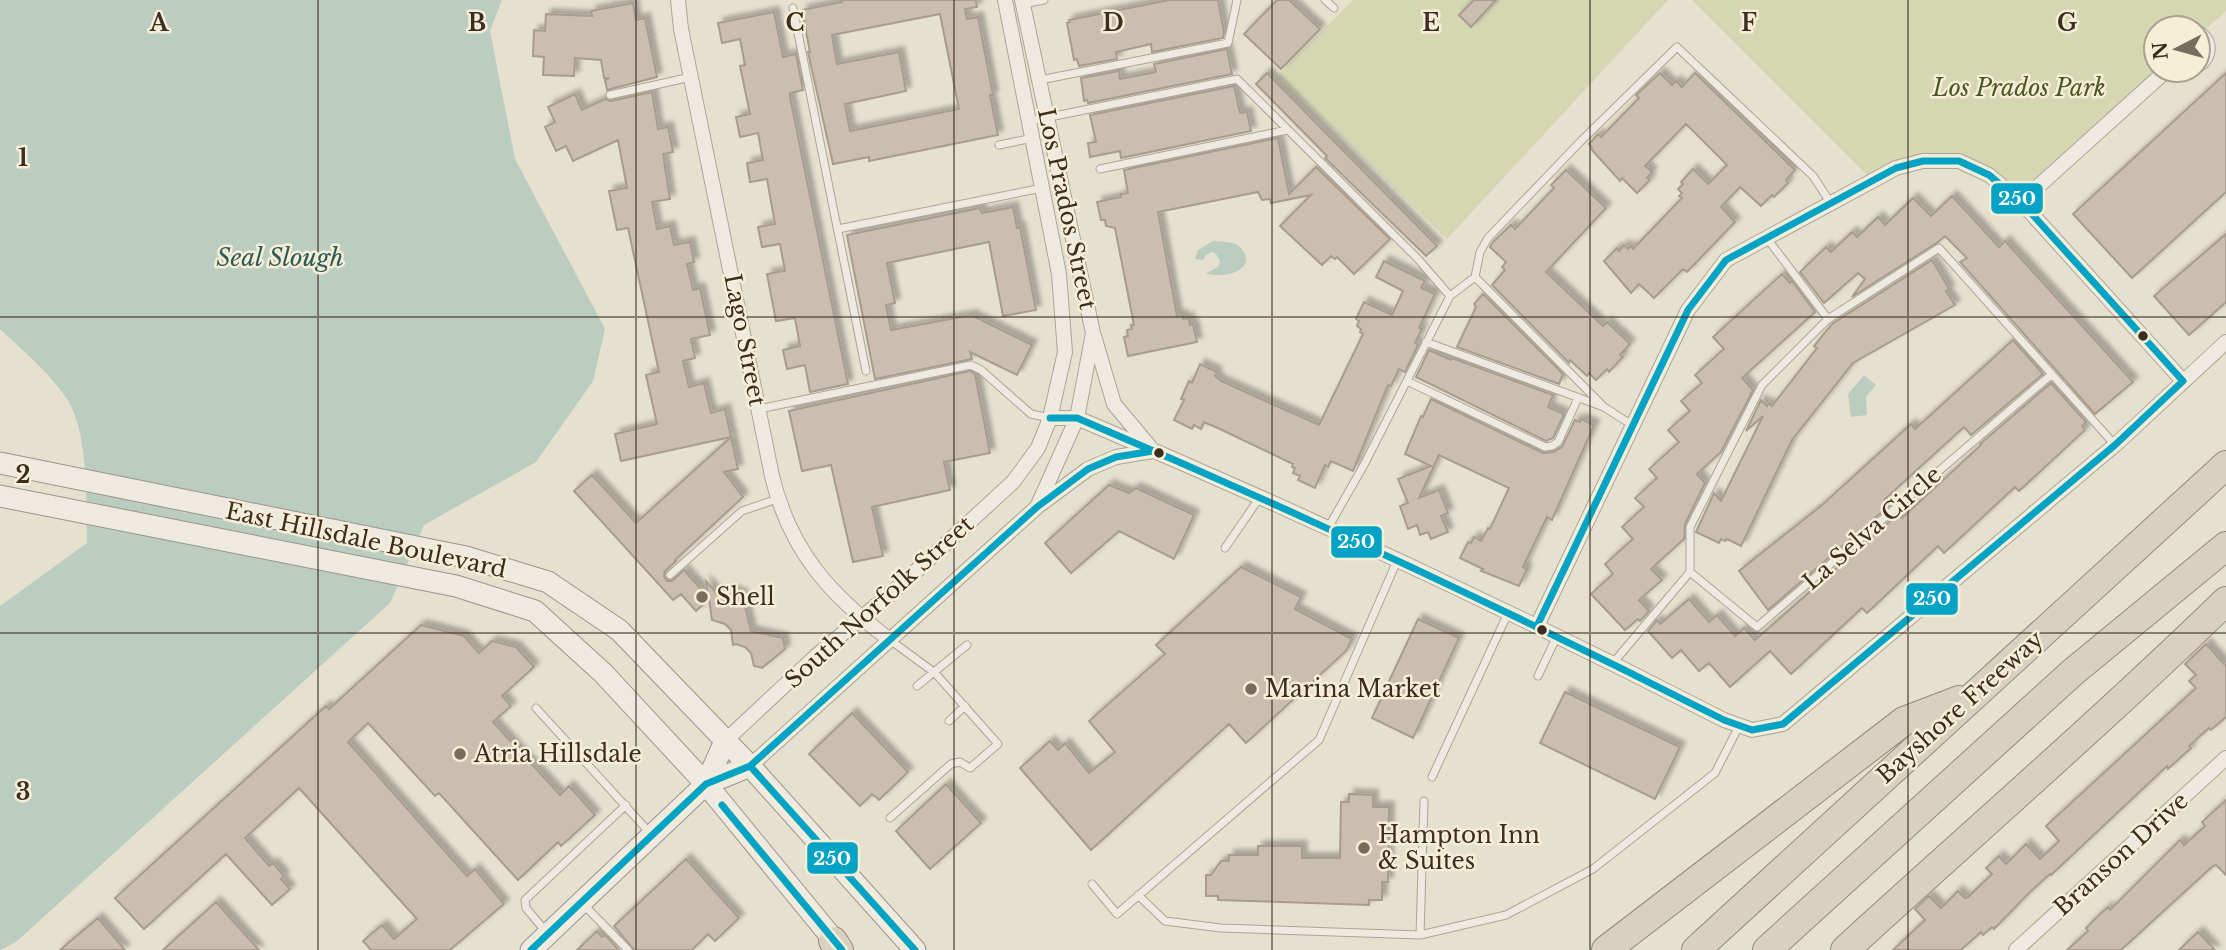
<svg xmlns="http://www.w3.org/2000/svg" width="2226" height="950" font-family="'Libre Baskerville',serif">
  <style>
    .green { fill: #d5d6b2 }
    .water { fill: #bbccc1 }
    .building { fill: #cabeb0; stroke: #a79c8e; stroke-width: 2; fill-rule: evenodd; filter: url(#shadow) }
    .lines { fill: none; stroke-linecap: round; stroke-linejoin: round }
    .service-casing { stroke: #aba598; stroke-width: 9 }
    .minor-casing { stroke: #aba598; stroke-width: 16 }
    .secondary-casing { stroke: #9b9488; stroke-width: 23 }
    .motorway-casing { stroke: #918a7f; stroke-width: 30 }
    .service { stroke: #eeeae1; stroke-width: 7 }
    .minor { stroke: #eeeae1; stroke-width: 14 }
    .secondary { stroke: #eeeae1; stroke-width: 21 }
    .motorway { stroke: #d9d0c1; stroke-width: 28 }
    .bus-1-casing { stroke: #f6eed6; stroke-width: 12 }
    .bus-1 { stroke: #03a3c5; stroke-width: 7 }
    .grid { fill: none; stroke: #3b2d1f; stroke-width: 2; stroke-opacity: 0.55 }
    .bus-dot { fill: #3b2d1f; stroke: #f6eed6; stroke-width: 2.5 }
    .poi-dot { fill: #776c5d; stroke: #f6eed6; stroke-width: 2.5 }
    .labels { text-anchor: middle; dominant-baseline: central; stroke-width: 5; stroke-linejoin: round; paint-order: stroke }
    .park-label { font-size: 23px; font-style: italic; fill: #4b5826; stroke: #f6eed6 }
    .street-label { font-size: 23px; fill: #3b2d1f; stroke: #f6eed6 }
    .poi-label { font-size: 23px; fill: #3b2d1f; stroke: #f6eed6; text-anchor: start }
    .water-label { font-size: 24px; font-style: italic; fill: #2e5b59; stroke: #f6eed6 }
    .grid-label { font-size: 23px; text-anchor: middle; font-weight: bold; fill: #3b2d1f; stroke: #f6eed6; stroke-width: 5; stroke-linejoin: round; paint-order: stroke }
    .line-badge { stroke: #f6eed6; stroke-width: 2.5 }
    .badge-label { font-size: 19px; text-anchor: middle; font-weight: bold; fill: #fff }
  </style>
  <defs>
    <filter id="shadow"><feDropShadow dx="5" dy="-5" stdDeviation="2" flood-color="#0004"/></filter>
  </defs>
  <rect width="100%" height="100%" fill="#e6e0cf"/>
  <path class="green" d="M1353 0H1668L1447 239 1278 75Z
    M1692 0H2226V11L2198 36V28H2156V70H2163L2023 205 1959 159 1871 179Z"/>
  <path class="water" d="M0 0H502L490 31 515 159 605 329 593 381 536 462 424 525 390 603 16 942 0 950V606L87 543C86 503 89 433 67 399 50 373 23 351 0 329Z
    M1213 241C1221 242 1234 241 1240 247 1260 268 1226 280 1206 273L1218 267 1220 261 1216 254 1212 252 1206 255 1203 260 1195 259 1198 250Z
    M1864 375 1876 385 1866 397 1867 415 1851 417 1848 394Z"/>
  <path class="building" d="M842 0H976L977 7 965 9 967 19 978 17 993 95H990L998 135 869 161V157L833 164 808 52H810L802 10 842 2ZM940 14 959 109 850 131 845 104 906 91 899 52 837 64 832 35Z
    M1169 0H1218L1224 32 1223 38 1152 52 1151 44 1116 52 1117 59 1079 66 1077 59 1074 60 1067 23 1070 22 1069 20Z
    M1277 0H1289L1320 29 1281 69 1244 34Z
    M1474 0H1496L1471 27 1459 15Z
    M633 3 636 20 645 18 657 77 607 90 605 80 609 78H604L601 60 575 58 574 76 543 75 544 57 533 56 534 30 545 31 546 14 592 16 591 11Z
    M774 12 783 57 796 54 803 90 790 93V97L848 384 810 392 805 365 787 369 783 350 800 346 795 318 776 321 767 274 785 271 780 244 762 247 758 227 775 224 767 179 750 182 747 163 763 160 758 133 740 137 736 117 750 114 740 66 745 65 740 39 722 43 718 23Z
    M1227 49 1232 74 1088 103 1087 100 1084 101 1081 78 1119 71 1120 79 1156 72 1154 64Z
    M1267 73 1437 246 1426 256 1325 158 1327 156 1256 84Z
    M1660 73 1672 85 1676 81 1682 87 1695 73 1795 170 1786 180 1788 183 1774 197 1772 195 1761 206 1740 187 1721 207 1735 222 1687 272 1683 269 1654 298 1639 284 1631 293 1604 261 1617 248 1619 251 1624 245 1628 249 1631 246 1633 249 1656 225 1682 198 1679 196 1682 193 1678 189 1683 184 1681 182 1693 169 1708 184 1727 165 1686 124 1645 166 1652 172 1647 178 1650 180 1637 193 1622 178 1620 181 1591 149 1592 148 1589 144 1598 134 1601 137 1639 98 1636 95Z
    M2226 73V192L2132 278 2073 214Z
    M1234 86 1240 113 1247 112 1251 131 1121 158 1120 151 1090 157 1088 143 1096 142 1090 115Z
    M652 92 658 129 668 127 673 152 663 154 670 199 652 202 657 229 670 226 674 245 690 242 694 262 687 264 693 290 700 288 710 335 691 339 695 358 683 361 689 387 704 383 711 413 725 409 738 469 724 472 743 497 675 560 676 561 665 571 664 576 667 581H672L684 570 708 597 706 581 721 598 729 590 742 594 751 631 783 638 785 649 762 668 754 666 751 653 745 647 736 644 733 645 731 630 725 624 712 620 709 599 696 611 681 594 673 600 574 491 592 475 636 523 731 437 621 461 615 434 657 424 646 375 659 372 628 228 617 230 609 191 627 188 618 140 573 161 566 146 556 151 545 127 555 122 548 107 575 94 582 110 605 99 611 101Z
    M1278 138 1289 194 1316 167 1390 239 1354 274 1337 257 1335 259 1331 256 1322 265 1280 226 1311 195 1271 203 1270 199 1262 200 1258 192 1158 212 1177 316 1183 315V319L1189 318 1190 325 1193 324 1197 342 1128 356 1124 337 1128 336 1127 330 1132 329 1131 325H1134L1115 228 1106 226 1105 220H1101L1097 202 1121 197V194L1128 193 1124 170Z
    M1566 170 1606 208 1546 272 1603 326 1607 322 1630 344 1620 355 1623 357 1609 372 1607 369 1596 380 1589 373 1587 376 1570 360 1569 363 1492 285 1505 270 1502 267 1506 262 1490 247 1493 242 1511 225 1515 229 1554 188 1551 185Z
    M1952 196 1999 247 2005 241 2133 382 2095 414 1960 262 1967 258 1945 236 1938 242 1852 297 1865 279 1858 273 1824 303 1800 272 1826 247 1831 252 1852 232 1857 237 1878 217 1885 225 1913 198 1931 216Z
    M1013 207 1017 228 1020 227 1036 310 1003 316 989 242 887 263 895 303 886 305 891 330 971 315 1032 345 1017 375 970 352 972 359 875 379 847 235 980 208 982 213Z
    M2226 234V302L2189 335 2154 296Z
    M1932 260 1949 289 1946 291 1955 305 1853 363 1792 440 1741 546 1727 539 1725 541 1721 539 1719 543 1696 532 1714 493 1721 501 1763 416 1746 431 1761 400 1767 406 1769 403 1772 406 1817 348 1814 346 1832 324Z
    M1384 261 1425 281 1421 288 1435 294 1419 328 1422 329 1415 343 1418 345 1405 372 1399 369 1391 386 1388 385 1353 471 1331 461 1328 467 1325 465 1315 488 1298 480 1300 476 1293 473 1295 468 1292 467 1293 464 1220 429 1204 422 1201 429 1194 425 1192 429 1174 420 1184 400 1181 399 1189 381 1192 383 1200 364 1217 372 1215 376 1221 381 1319 425 1363 334 1360 332 1361 329 1357 326 1359 321 1356 319 1364 302 1392 315 1403 291 1376 277Z
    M1782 274 1790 283 1792 281 1815 312 1742 378 1753 390 1721 452 1697 474 1705 483 1685 524 1684 539 1651 569 1662 580 1639 600 1649 611 1640 621 1638 619 1625 630 1591 594 1613 574 1605 564 1633 539 1622 527 1644 507 1635 498 1657 478 1649 469 1679 442 1668 430 1690 411 1681 401 1702 383 1695 375 1724 349 1713 337Z
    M1483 294 1563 374 1559 384 1457 347 1476 307 1474 304Z
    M2013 340 2043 374 1971 435 1964 427 1885 499 1890 505 1768 610 1739 571 1822 505 1911 424 1915 429Z
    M1429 350 1451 360 1452 358 1553 395 1548 407 1564 414 1553 438 1546 441 1416 377Z
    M970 371 975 374 990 453 944 462 950 490 872 507 883 556 853 562 831 465 802 471 789 411Z
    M2051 383 2086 422 2082 426 2085 430 2019 491 2015 487 1944 553 1938 546 1867 613 1862 608 1791 674 1770 651 1730 687 1709 663 1699 671 1681 650 1672 658 1648 631 1657 620 1660 624 1689 599 1709 622 1717 615 1735 636 1744 628 1755 640 1898 514 1902 518 1981 445 1980 444Z
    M1431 399 1543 453 1553 452 1562 447 1575 420 1580 422 1581 419 1594 425 1552 520 1547 517 1523 567 1527 569 1519 586 1481 571 1483 569 1460 558 1468 542 1471 543 1474 537 1481 541 1488 528 1490 529 1509 488 1439 455 1419 498 1439 490 1448 513 1441 516 1448 532 1431 539 1428 532 1420 535 1417 525 1408 529 1400 506 1408 503 1398 479 1431 466 1405 454 1421 416 1423 417Z
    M1109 485 1129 493 1136 488 1194 515 1174 559 1119 531 1071 573 1045 543Z
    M1241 567 1301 597 1295 609 1352 639 1346 651 1246 743 1229 724 1091 850 1020 768 1050 741 1058 750 1065 743 1089 773 1115 752 1089 721 1165 654 1156 645Z
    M1418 619 1459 638 1413 738 1372 718Z
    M421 625 464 636 479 653 492 641 516 647 534 667 502 696 511 706 493 722 560 795 569 786 595 815 561 846 558 842 518 880 439 793 435 796 368 723 348 742 467 876 475 869 504 904 450 950H371L363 941 382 925 394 939 417 919 299 788 245 838 269 866 273 863 284 876 281 879 290 889 272 905 226 854 144 929 115 898 326 706 329 709Z
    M2206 644 2226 666V717L2211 730 2209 728 2189 746 2191 748 2168 769 2167 766 2051 875 2050 874 2029 893 1994 929 1992 927 1983 935 1981 932 1961 950H1893L1925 920 1915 909 1929 896 1941 908 1958 891 1965 898 1968 897 1992 874 1986 868 1999 856 2006 864 2026 844 2040 859 2059 841 2046 826 2196 688 2189 681 2196 675 2185 664Z
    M1565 692 1680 747 1655 799 1540 743Z
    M852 713 908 772 879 800 872 794 860 806 809 754Z
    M946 784 981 823 930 869 896 831Z
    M1349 794 1373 795V807H1389L1388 882H1382V900H1369V905L1218 900V896H1206V875H1211L1221 861H1229V855H1258V846H1302V858H1340L1341 802H1349Z
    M2226 800V875L2216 865 2213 866 2121 950H2067L2088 931 2086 928 2098 916 2108 907 2110 910 2180 840 2184 845 2205 826 2202 822Z
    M686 859 739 918 715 941 708 934 692 950H634L614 926Z
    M216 902 259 950H163Z
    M98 918 125 950H60Z
    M597 931 602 937 605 935 619 950H577Z
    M2198 932 2215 950H2179Z"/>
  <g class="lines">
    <g class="service-casing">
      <path id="service" d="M1325 0 1334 8
        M1023 4 1044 0
        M793 8 866 371
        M1040 80 1228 43 1237 0
        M610 95 691 77
        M1030 121 1237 79 1418 259 1450 296 1365 463 1328 528
        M999 145 1033 138
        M1100 169 1287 130
        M838 229 1042 188
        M1766 237 1828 319
        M1475 277 1480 252 1488 238 1581 141 1677 47 1813 176 1830 202
        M1426 342 1604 407 1475 277 1450 296
        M1407 381 1545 447 1552 446 1558 442 1578 398
        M1604 407 1632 425
        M759 409 971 365 981 370 1031 414 1050 418
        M1225 548 1260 497
        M1690 572 1757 627 2052 374
        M670 575 742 511 777 499
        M1613 663 1690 572V527L1762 385 1828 319 1939 248 2115 445
        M1538 676 1557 636
        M917 686 967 645
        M536 708 650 833
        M949 721 965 706
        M1432 777 1508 613
        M890 818 951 764 960 762 970 768 998 744 935 673 890 640
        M1092 884 1117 914 1319 740 1397 561
        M1138 895 1165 921 1221 928 1420 935 1424 801
        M582 903 628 950
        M547 933 526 908 525 900 626 805
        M1420 935 1506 915 1593 869 1715 773 1739 726"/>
    </g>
    <g class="minor-casing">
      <path id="minor" d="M678 0 681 29 772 476C790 551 830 595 890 640
        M2198 33C2211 41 2211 56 2198 65
        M2021 202 2167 70
        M1094 336 1114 404 1150 447
        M1050 418H1077C1296 510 1512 611 1724 720L1752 730 1783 724 2115 445 2226 342
        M1041 504 1088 469 1116 457 1153 451
        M1537 626 1688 310 1726 260 1896 168 1923 161H1959L1989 175 2021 202 2183 381
        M725 741 816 656 903 583 1013 482 1038 448 1050 418 1065 352 1059 274 1005 0
        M750 766 1037 507 1077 418 1093 333 1022 0
        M2016 950 2226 758"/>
    </g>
    <g class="secondary-casing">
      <path id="secondary" d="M0 463 466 557 548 582 619 630 750 766 915 950
        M0 496 456 586 535 611 603 673 706 784 842 950
        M706 784 725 741
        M531 950 706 784 750 766"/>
    </g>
    <g class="motorway-casing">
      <path id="motorway" d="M833 941 839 950
        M1606 950 1904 721 1959 700
        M1696 950 2226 465
        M1767 950 2073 672 2226 546
        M1845 950C1972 834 2102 721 2226 601"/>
    </g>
    <use href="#service" class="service"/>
    <use href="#minor" class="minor"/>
    <use href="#secondary" class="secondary"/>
    <use href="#motorway" class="motorway"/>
    <g class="bus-1-casing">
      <path id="bus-1" d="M1050 418H1077C1296 511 1512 612 1724 720L1752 730 1783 724 2115 445 2183 381
        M1537 626 1688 310 1726 260 1896 168 1923 161H1959L1989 175 2021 202 2183 381
        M750 766 915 950
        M722 805 842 950
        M531 950 706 784 750 766 1037 507 1088 469 1116 457 1153 451"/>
    </g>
    <use href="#bus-1" class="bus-1"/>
  </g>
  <path class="grid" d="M318 0V950M636 0V950M954 0V950M1272 0V950M1590 0V950M1908 0V950M0 317H2226M0 633H2226"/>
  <g class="bus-dot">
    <circle cx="2143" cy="336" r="6"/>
    <circle cx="1159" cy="453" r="6"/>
    <circle cx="1542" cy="630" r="6"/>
  </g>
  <g class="poi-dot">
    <circle cx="702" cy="597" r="7"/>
    <circle cx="1251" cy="689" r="7"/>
    <circle cx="460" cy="754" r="7"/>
    <circle cx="1364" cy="848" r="7"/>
  </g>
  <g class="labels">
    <g class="park-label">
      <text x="2019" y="88">Los Prados Park</text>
    </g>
    <g class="street-label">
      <text transform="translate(1067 209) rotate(78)">Los Prados Street</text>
      <text transform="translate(745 340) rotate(79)">Lago Street</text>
      <text transform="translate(1872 528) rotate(-41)">La Selva Circle</text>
      <text transform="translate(366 540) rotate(12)">East Hillsdale Boulevard</text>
      <text transform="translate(879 602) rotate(-42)">South Norfolk Street</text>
      <text transform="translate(1960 707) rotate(-42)">Bayshore Freeway</text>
      <text transform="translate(2121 854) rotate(-42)">Branson Drive</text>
    </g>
    <g class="poi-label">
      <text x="716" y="597">Shell</text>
      <text x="1265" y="689">Marina Market</text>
      <text x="474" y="754">Atria Hillsdale</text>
      <text x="1378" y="835">Hampton Inn<tspan x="1378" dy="26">&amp; Suites</tspan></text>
    </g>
    <g class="water-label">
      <text x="280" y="257">Seal Slough</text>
    </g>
  </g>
  <g class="grid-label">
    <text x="159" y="31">A</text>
    <text x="477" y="31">B</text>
    <text x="795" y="31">C</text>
    <text x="1113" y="31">D</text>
    <text x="1431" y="31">E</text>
    <text x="1749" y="31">F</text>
    <text x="2067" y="31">G</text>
    <text x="23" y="166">1</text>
    <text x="23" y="483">2</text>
    <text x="23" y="800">3</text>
  </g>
  <g class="line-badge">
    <rect x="1990" y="182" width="54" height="33" rx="7" fill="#03a3c5"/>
    <rect x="1330" y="525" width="53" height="34" rx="7" fill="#03a3c5"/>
    <rect x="1905" y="582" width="54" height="34" rx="7" fill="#03a3c5"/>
    <rect x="806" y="841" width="53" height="34" rx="7" fill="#03a3c5"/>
  </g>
  <g class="badge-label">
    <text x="2017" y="205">250</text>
    <text x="1356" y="548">250</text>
    <text x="1932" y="605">250</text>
    <text x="832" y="865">250</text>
  </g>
  <g transform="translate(2177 49) rotate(264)"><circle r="33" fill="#f6eed6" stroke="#aba18d" stroke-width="2"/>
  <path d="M0-5L12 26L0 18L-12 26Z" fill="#776c5d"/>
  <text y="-10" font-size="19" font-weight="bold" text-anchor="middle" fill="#3b2d1f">N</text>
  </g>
</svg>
